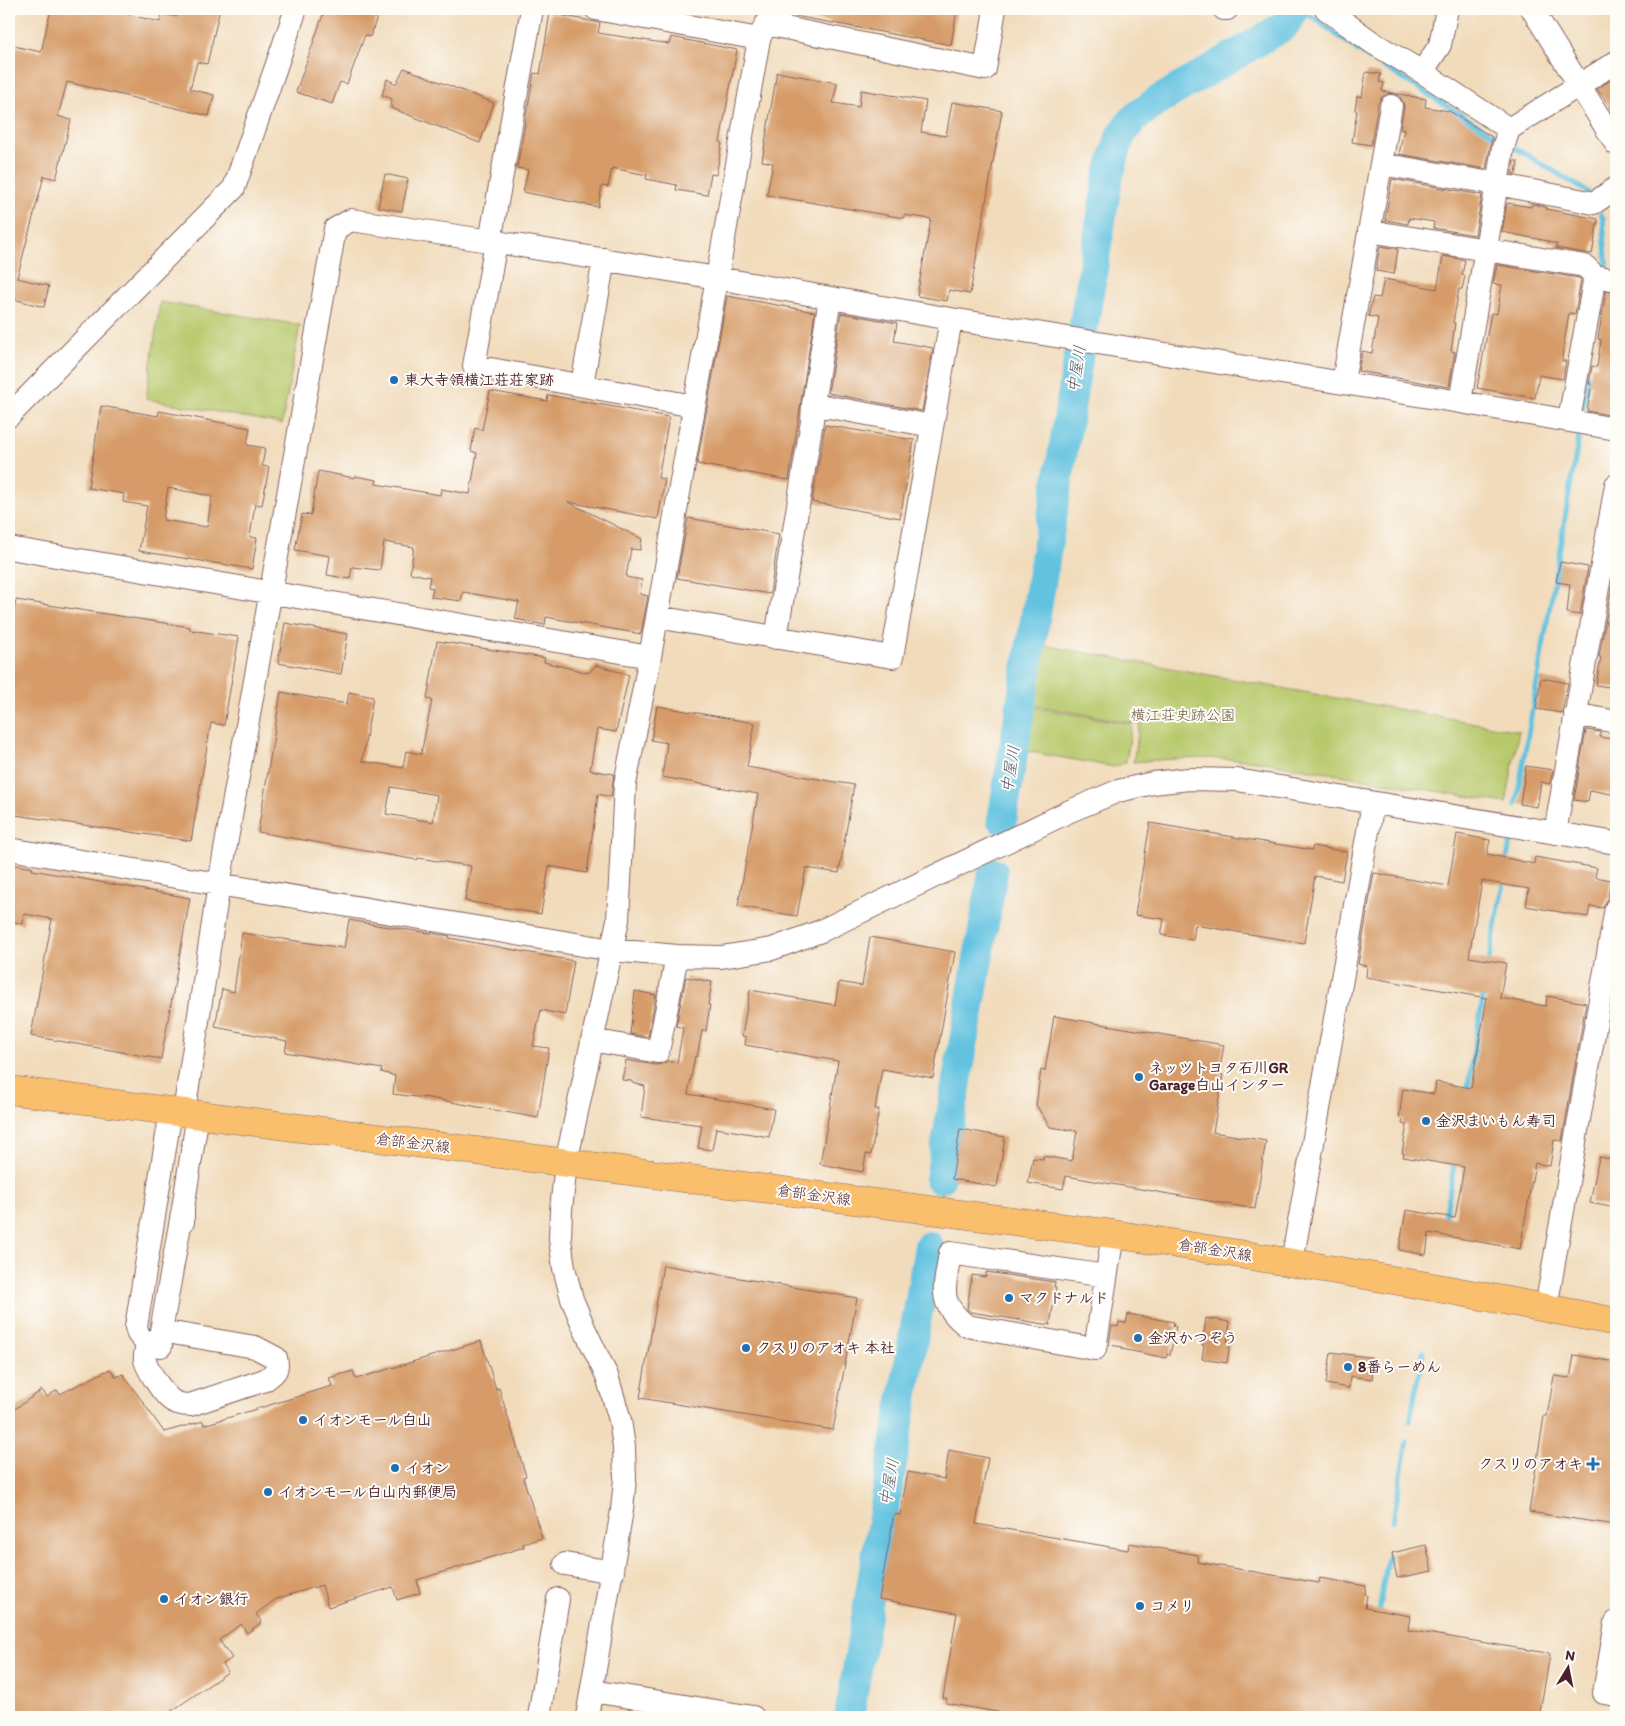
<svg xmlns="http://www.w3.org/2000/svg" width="1625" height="1726" font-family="Itim,'Klee One',sans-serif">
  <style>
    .green { fill: #b8c96c; stroke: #81744c }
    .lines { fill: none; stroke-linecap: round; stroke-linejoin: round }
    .stream { stroke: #62c2e0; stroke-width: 5 }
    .river { stroke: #62c2e0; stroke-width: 30 }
    .building { fill: #d69b67; fill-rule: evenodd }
    .minor-casing { stroke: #84615d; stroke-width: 24 }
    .major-casing { stroke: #84615d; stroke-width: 29 }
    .minor { stroke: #fff; stroke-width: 22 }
    .major { stroke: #f9bf6d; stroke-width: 28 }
    .poi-dot { fill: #1f6fb2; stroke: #fdfcf7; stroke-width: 2 }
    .labels { text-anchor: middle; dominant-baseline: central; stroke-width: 4; stroke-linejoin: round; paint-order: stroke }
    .poi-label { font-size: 15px; font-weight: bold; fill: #4a1f2b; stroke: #fdfcf7; text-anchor: start }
    .park-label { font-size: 15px; fill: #6b523e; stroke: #fdfcf7 }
    .street-label { font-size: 15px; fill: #4a1f2b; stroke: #fdfcf7 }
    .water-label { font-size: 16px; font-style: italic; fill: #52586a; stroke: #fdfcf7 }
  </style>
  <rect width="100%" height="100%" fill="#fdfcf7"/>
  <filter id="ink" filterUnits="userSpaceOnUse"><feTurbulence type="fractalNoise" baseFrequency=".02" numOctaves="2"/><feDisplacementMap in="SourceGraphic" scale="10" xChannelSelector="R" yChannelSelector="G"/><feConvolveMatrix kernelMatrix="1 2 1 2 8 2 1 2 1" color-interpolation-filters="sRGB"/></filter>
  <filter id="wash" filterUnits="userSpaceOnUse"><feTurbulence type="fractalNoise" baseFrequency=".0096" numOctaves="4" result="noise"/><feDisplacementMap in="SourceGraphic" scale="20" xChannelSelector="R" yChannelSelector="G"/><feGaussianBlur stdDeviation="1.12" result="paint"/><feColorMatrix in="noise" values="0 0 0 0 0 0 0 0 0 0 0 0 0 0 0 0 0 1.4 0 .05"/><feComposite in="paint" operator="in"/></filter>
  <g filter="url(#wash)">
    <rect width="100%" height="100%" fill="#f1dbbb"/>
    <path class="green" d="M160 302 300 325 282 424 146 399Z
      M1043 645 1519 731 1506 803 1257 761C1215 757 1175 758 1133 762L1140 724 1033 705Z
      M1032 707 1132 724 1126 762 1114 767 1025 751Z"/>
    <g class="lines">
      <path class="stream" d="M1307 13 1360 52 1494 135
        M1514 147 1588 192
        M1601 214 1603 218 1607 270
        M1582 415 1588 376
        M1516 805 1580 430
        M1506 863 1510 844
        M1488 966 1504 879
        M1467 1092 1484 992
        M1444 1223 1455 1160
        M1410 1421 1423 1352
        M1393 1521 1407 1441
        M1378 1614 1388 1556"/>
      <path class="river" d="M1002 820 1108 178 1120 137 1133 119 1154 103 1284 26 1295 9
        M940 1179 993 872
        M849 1717 929 1246"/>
    </g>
    <g id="blocks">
      <path class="building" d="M51 9H104L160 22 162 14 177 17 178 9H220L207 64 197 62 190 89 214 95 209 116 67 82 58 116 71 120 56 179 44 176 17 278 49 286 44 307 9 298V45L41 52Z
        M325 9H380L370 37 365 35 347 84 340 82 332 104 296 92Z
        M785 9H957L951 45 784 14Z
        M550 13 600 23 598 33 669 44 671 37 737 50 720 142 722 143 716 175 711 174 707 195 676 190 677 185 646 179 647 175 612 168 608 187 602 186 598 207 523 192 528 170 517 168 534 73 540 74Z
        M404 68 494 103 480 143 391 108 392 99 382 95 387 79 396 84Z
        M777 72 837 83 833 103 859 107 861 90 926 101 921 132 946 136 952 102 1002 111 970 294 949 290 947 301 917 296 931 219 904 215V218L767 195 773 163 762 161Z
        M1366 72 1381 74 1379 82 1384 83 1382 91 1426 99 1425 107 1449 111 1492 137 1486 169 1399 154 1404 130 1400 129 1404 108 1403 102 1400 96 1394 93 1386 94 1381 98 1378 103 1371 145 1352 142 1357 111 1355 110 1357 96 1362 97Z
        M1616 77V115L1597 89Z
        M1514 161H1518L1516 174H1512Z
        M385 174 408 179 402 211 378 207Z
        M1392 179 1482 195 1475 235 1433 228 1434 222 1409 218 1408 224 1385 220Z
        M1507 203 1531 207 1532 204 1546 207V209L1598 219 1592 254 1556 248 1557 244 1548 242V241L1502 232Z
        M1380 246 1398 249 1394 274 1376 271Z
        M1443 256 1465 260 1462 275 1465 276 1462 289H1459L1453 323H1455L1451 351 1455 352 1449 387 1358 371 1362 351 1372 353 1378 318 1368 316 1373 297 1380 298 1384 279 1437 289Z
        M1497 265 1579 278 1581 280 1575 314 1569 313 1563 349 1562 361H1566L1563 379 1539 375 1535 398 1477 388 1491 313 1497 314 1502 285 1493 284Z
        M1606 291 1616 293V416L1587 411 1592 384H1589L1592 366 1597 367 1601 340 1598 339Z
        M727 296 815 312 789 480 697 464Z
        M841 313 897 323 894 341 933 348 922 411 828 393Z
        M490 391 547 401 548 395 669 417 658 478 665 479 658 519 568 502 642 539 640 550 631 549 626 577 642 580 640 594 648 596 641 634 546 617 545 625 515 619 519 602 463 592 461 601 431 597 433 588 428 587 430 577 410 573 414 547 384 542 380 570 352 567 350 579 327 575 330 556 295 550 302 514 311 515 318 471 355 478V476L377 480 376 484 440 495 441 489 470 494 477 453 471 451 475 428 482 430Z
        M101 406 158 416 159 411 250 428 247 445 265 448 262 466 269 467 262 505 255 504 250 537 257 538 252 569 139 551 147 506 123 502 124 494 88 488ZM168 488 212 496 207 527 163 520Z
        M825 425 914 440 900 518 812 502Z
        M688 518 779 534 770 594 677 578Z
        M1560 562 1588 567 1580 615 1567 613 1570 584 1556 582Z
        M1612 585 1616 586V688L1596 685 1601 657H1599Z
        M16 600 190 627V630L239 637 224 725 211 723 191 841 9 814V645Z
        M285 623 348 634 341 674 278 663Z
        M437 641 545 658 544 662 589 673 596 665 629 675 616 732 597 729 590 770 614 774 611 797 598 794 587 873 549 866 541 914 465 901 471 866 418 858 417 860 258 832 281 692 347 704 349 692 373 697 362 761 403 768 406 751 421 754 432 700 427 699ZM391 787 437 795 433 822 386 814Z
        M1541 678 1568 683 1562 713 1536 709Z
        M657 706 755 723 747 767 854 785 839 873 806 868 797 916 738 906 758 794 662 777 667 743 651 740Z
        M1586 730 1601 732 1600 737 1616 740V795L1590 790 1588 802 1574 800Z
        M1526 766 1553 770 1550 784 1541 782 1537 807 1520 804Z
        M1150 823 1312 850 1313 846 1347 852 1342 881 1315 876 1304 943 1195 925 1193 940 1161 935 1164 919 1135 915Z
        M1457 834 1490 840 1487 854 1534 864 1535 857 1597 868 1595 877 1611 880 1608 898 1603 908 1590 906 1588 917 1526 906 1529 889 1482 881 1469 957 1506 963 1500 998 1546 1006 1547 996 1586 1003 1562 1141 1554 1140 1550 1166 1535 1163 1520 1249 1429 1233 1426 1255 1399 1250 1406 1210 1455 1218 1464 1167 1403 1157 1404 1153H1402L1407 1125 1402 1124 1403 1119 1399 1118 1403 1089 1434 1094 1436 1082 1471 1088 1487 998 1366 977 1367 966 1358 964 1374 873 1448 886Z
        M9 864 33 868 32 870 190 898 161 1059 31 1036 52 919 24 914 23 924 9 921Z
        M349 920 382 926 450 936 449 938 574 961 565 1015 541 1010 533 1046 549 1048 538 1118 424 1097V1098L393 1094 395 1076 381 1072 382 1069 285 1052 287 1041 215 1027 222 989 234 992 242 933 344 948Z
        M870 937 955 952 933 1078 882 1069 875 1109H879L871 1155 866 1154 863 1172 820 1164 838 1061 745 1045 746 1037 742 1036 750 990 835 1005 839 982 862 986Z
        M686 977 712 982 708 1005H710L706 1031H702L697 1057 695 1056 688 1094 774 1109 769 1137 716 1128 712 1150 698 1148 702 1125 641 1117 645 1086 632 1083V1081L622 1080 626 1060 656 1065 662 1064 668 1061 677 1063 683 1028 676 1026Z
        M635 991 656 995 648 1037 630 1034Z
        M1054 1016 1224 1045 1219 1074 1223 1075 1213 1132 1266 1141 1255 1209 1066 1176 1063 1189 1028 1183 1033 1158 1043 1159V1156L1072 1161 1077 1131 1050 1127 1036 1105 1041 1070 1045 1071Z
        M960 1129 1005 1137 997 1187 952 1179Z
        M1599 1157 1616 1160V1208L1590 1203Z
        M663 1265 857 1298 833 1430 640 1398Z
        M986 1272 1055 1282 1054 1287H1056L1050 1325 971 1312 967 1309 972 1275 986 1277Z
        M1128 1314 1174 1322 1173 1326H1176L1170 1355 1167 1354 1166 1358 1122 1349 1123 1347 1109 1345 1112 1326 1118 1327 1119 1322 1126 1323Z
        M1206 1318 1230 1322 1227 1342H1230L1227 1363 1202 1359 1204 1345H1202Z
        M481 1341 496 1389 499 1388 526 1476 523 1477 542 1538 523 1544 524 1547 417 1580 420 1593 397 1600 393 1587 328 1607 322 1585 276 1599 256 1614 262 1622 247 1633 241 1624 219 1640 232 1658 223 1664 228 1672 163 1717H9V1413L42 1390 47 1397 57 1390 60 1394 110 1369 116 1377 123 1374 164 1432 203 1421 204 1425 332 1386 329 1378 353 1371 356 1379Z
        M1331 1352 1375 1358 1372 1379 1350 1376 1349 1388 1326 1384Z
        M1574 1355 1616 1362V1525L1529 1512 1544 1416H1547L1554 1376 1570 1378Z
        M949 1450 988 1458 976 1524 1128 1550 1129 1543 1198 1555 1197 1562 1319 1583 1320 1578 1366 1586 1365 1594 1367 1595 1365 1608 1410 1616 1408 1630 1547 1653 1550 1655 1539 1717H1025L946 1703 947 1698H943L957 1613 879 1599 894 1514 900 1515 908 1472 944 1479Z
        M1426 1545 1432 1571 1397 1578 1392 1553Z"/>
    </g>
  </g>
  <g filter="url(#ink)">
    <use href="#blocks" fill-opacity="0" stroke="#84615d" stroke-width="1"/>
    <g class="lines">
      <g class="minor-casing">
        <path id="minor" d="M596 9 759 39
          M1224 9H1227
          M1326 9 1373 43 1422 72 1440 45 1447 9
          M1532 9 1616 144
          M1422 72 1509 129
          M1381 164 1391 106
          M1369 231 1585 266 1595 276 1616 280
          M490 241 532 9
          M496 242 474 366 694 406
          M1343 382 1381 164 1497 184 1594 203 1616 188
          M582 385 604 259
          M1460 402 1616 429
          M813 404 932 426
          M9 416 234 188 296 9
          M1569 420 1595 276
          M9 548 650 657
          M657 617 892 657 951 319
          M776 638 812 421 813 404 830 298
          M1575 714 1616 722
          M1555 833 1616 485
          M9 849 612 950 677 956 721 957 772 949 821 931 1070 811 1118 791 1153 783 1189 779 1237 780 1616 843
          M592 1040 658 1052 677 956
          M184 1112 219 884 335 229 351 220 490 241 717 278 759 39 766 24 985 69 995 9
          M183 1222V1208L198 1114
          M1292 1262 1373 803
          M1106 1276 950 1253C945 1288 936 1302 967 1326L1095 1349 1113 1234
          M1546 1308 1616 908
          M147 1344C146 1349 144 1355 145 1360 147 1369 161 1390 168 1397 173 1403 183 1405 190 1405L265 1380C275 1373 279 1370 276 1358L255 1347 161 1331 183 1208
          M161 1346 147 1344 138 1334 136 1327 171 1111
          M565 1564 613 1572
          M1616 1622 1604 1693 1616 1695
          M592 1691 753 1717
          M539 1717 558 1599
          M587 1717 622 1510 625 1479 624 1447 620 1420 607 1376 585 1330 572 1299 564 1268 560 1239 561 1210 566 1163 618 920 625 784 650 657 717 278 951 319 1460 402 1503 148 1509 129 1616 62"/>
      </g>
      <g class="major-casing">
        <path id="major" d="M9 1090 1113 1234C1281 1260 1449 1288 1616 1322"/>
      </g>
      <use href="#minor" class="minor"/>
      <use href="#major" class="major"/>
    </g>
  </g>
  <g class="poi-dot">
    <circle cx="394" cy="380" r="5"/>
    <circle cx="1139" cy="1077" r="5"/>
    <circle cx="1426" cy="1121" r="5"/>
    <circle cx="1009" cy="1298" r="5"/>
    <circle cx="1138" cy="1338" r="5"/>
    <circle cx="746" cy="1348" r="5"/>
    <circle cx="1348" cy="1367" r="5"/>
    <circle cx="303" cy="1420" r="5"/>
    <path d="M1590.5 1456.5h5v5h5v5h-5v5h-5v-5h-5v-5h5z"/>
    <circle cx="395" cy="1468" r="5"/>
    <circle cx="268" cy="1492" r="5"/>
    <circle cx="164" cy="1599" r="5"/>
    <circle cx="1140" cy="1606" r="5"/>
  </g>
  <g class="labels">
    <g class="poi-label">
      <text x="404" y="380">東大寺領横江荘荘家跡</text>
      <text x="1149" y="1068">ネッツトヨタ石川GR<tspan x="1149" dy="17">Garage白山インター</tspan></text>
      <text x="1436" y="1121">金沢まいもん寿司</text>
      <text x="1019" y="1298">マクドナルド</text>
      <text x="1148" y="1338">金沢かつぞう</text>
      <text x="756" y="1348">クスリのアオキ 本社</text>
      <text x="1358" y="1367">8番らーめん</text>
      <text x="313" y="1420">イオンモール白山</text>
      <text x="1583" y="1464" text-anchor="end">クスリのアオキ</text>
      <text x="405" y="1468">イオン</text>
      <text x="278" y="1492">イオンモール白山内郵便局</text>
      <text x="174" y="1599">イオン銀行</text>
      <text x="1150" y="1606">コメリ</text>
    </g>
    <g class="park-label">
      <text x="1183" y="715">横江荘史跡公園</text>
    </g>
    <g class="street-label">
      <text transform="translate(413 1143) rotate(7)">倉部金沢線</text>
      <text transform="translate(814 1195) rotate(8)">倉部金沢線</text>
      <text transform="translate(1215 1250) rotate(9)">倉部金沢線</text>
    </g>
    <g class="water-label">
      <text transform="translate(1076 369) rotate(-81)">中屋川</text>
      <text transform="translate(1010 769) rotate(-81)">中屋川</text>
      <text transform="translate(889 1482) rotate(-80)">中屋川</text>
    </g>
  </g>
  <rect width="1625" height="1726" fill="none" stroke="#fdfcf7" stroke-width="30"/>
  <g transform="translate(1568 1668) rotate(10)" stroke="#fdfcf7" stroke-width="4" paint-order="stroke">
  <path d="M0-4L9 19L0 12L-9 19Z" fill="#4a1f2b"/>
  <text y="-8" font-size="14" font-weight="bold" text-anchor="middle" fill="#4a1f2b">N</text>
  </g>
</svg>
